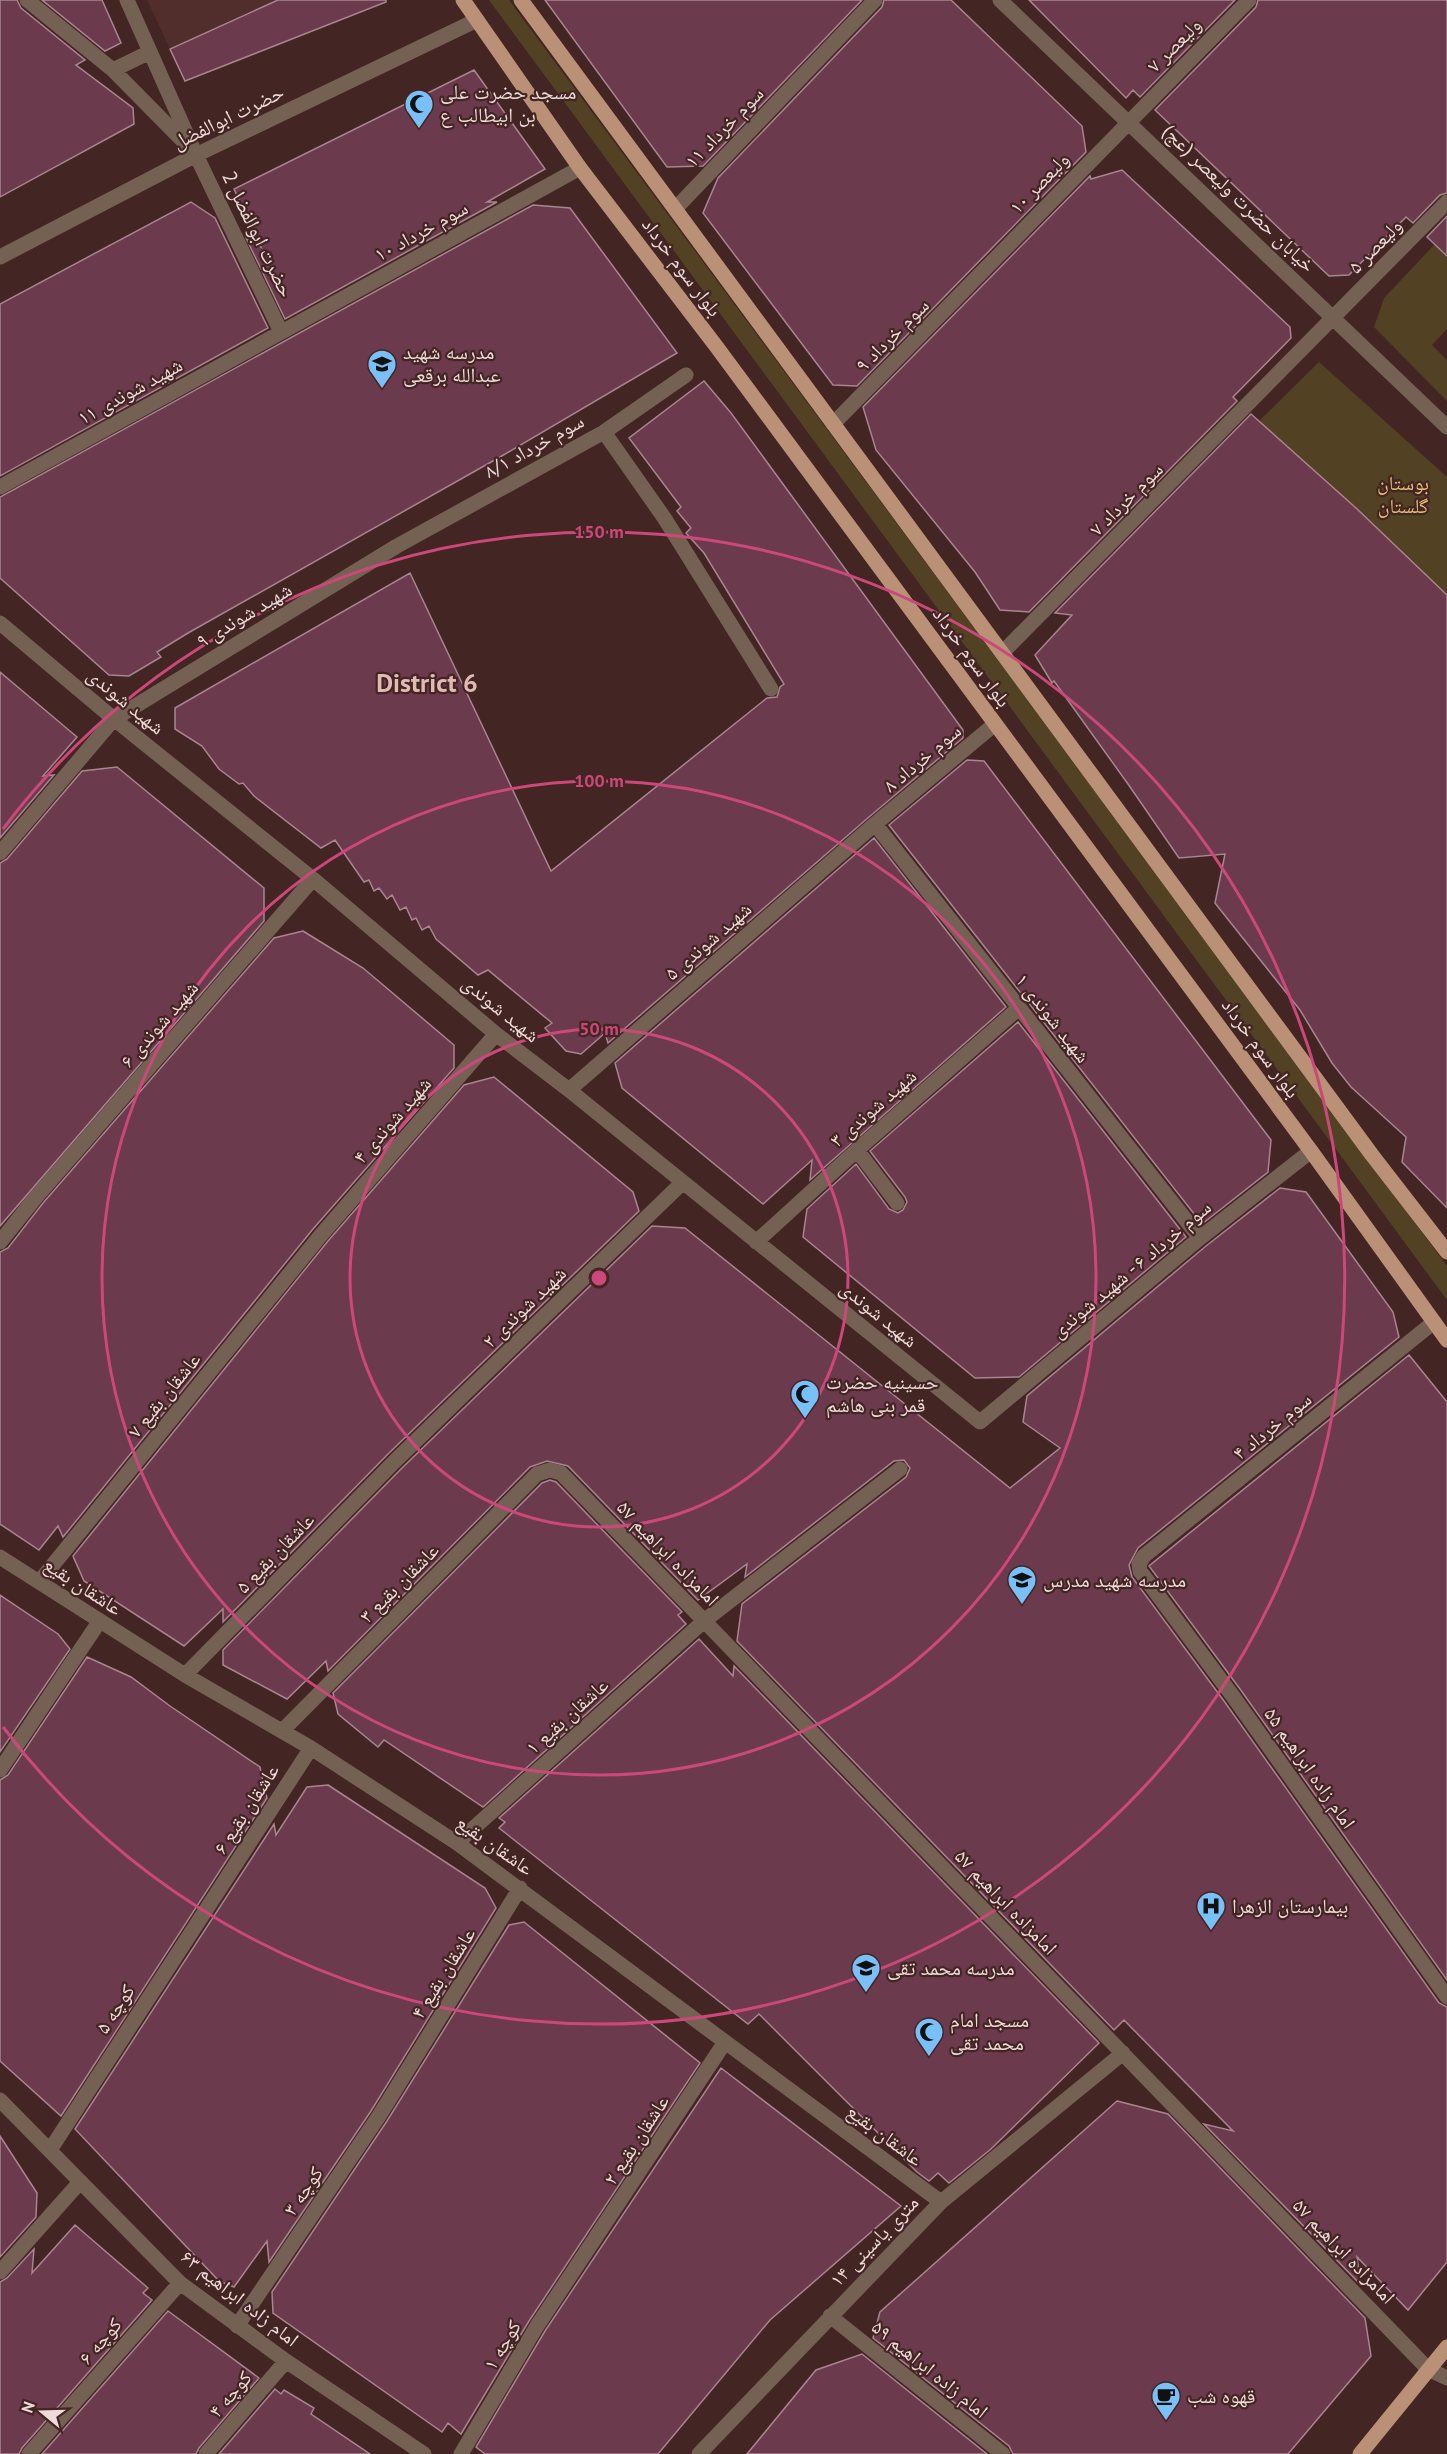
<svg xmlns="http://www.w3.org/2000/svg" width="1447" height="2454" font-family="'PT Sans','Noto Naskh Arabic',sans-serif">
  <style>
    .built { fill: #512e2b }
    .green { fill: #524122 }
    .building { fill: #6b3a4c; stroke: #a88590; stroke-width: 1.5 }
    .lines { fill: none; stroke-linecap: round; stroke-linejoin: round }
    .minor { stroke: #756154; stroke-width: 15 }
    .major { stroke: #ba9177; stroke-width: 15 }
    .ring { fill: none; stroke: #cd487a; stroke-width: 3 }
    .labels { text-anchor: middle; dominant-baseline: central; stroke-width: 4.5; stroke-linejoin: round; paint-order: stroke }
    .street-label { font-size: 20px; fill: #eedad8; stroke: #432523 }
    .poi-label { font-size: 20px; fill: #eedad8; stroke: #432523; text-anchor: start }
    .park-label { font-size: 20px; fill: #e5bd74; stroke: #432523 }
    .district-label { font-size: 26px; font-weight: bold; fill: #e1bab6; stroke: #432523 }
    .centre { fill: #cd487a; stroke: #432523; stroke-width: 3 }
    .ring-label { font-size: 18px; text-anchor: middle; font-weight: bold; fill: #cd487a; stroke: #432523; stroke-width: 4.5; stroke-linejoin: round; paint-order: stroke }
  </style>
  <rect width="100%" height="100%" fill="#432523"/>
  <path class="built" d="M147 0H278L170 49Z"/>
  <path class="green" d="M489 0H509L1447 1266V1300Z
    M1435 244 1447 256V329L1432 345 1447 360V401L1374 327 1384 298Z
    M1319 362 1447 477V595L1356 508 1259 421Z"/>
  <path class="building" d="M0 0H17L21 8 85 60 76 65 133 108 134 124 0 197Z
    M42 0H102L121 43 105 51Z
    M278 0H386V2L185 81 170 49Z
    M545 0H862L703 166 667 167Z
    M884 0H951L1082 126 1086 152 857 386 833 385 703 213 718 178 882 7Z
    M1029 0H1235L1140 97 1133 90 1126 98Z
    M1258 0H1447V193L1440 195 1413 223 1406 217 1349 275 1329 276 1155 110 1256 7Z
    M474 70 545 169 487 202H497L285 319 246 238 261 247 234 189Z
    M1122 170 1290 327 1291 338 1233 397 1237 401 1029 612 1000 610 975 572 876 450 863 407 1090 176 1091 179Z
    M191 202 215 218 268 328 0 476V304Z
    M533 205 570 208 677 353 500 457 188 633 157 652 161 657 129 676 109 675 0 578V497Z
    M1447 216V256L1427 237Z
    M704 381 731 413 963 730V738L869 817 608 1043 605 1033 581 1054 566 1051 545 1028 552 1023 488 970 478 975 436 939 429 926 422 930 416 918 412 920 406 907 400 910 392 895 387 899 379 888 374 891 369 880 364 882 335 840 321 848 254 796 243 783 239 784 219 769 202 746 175 729V708L410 573 551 871 767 698 777 697 780 687 784 684 704 553 686 533 691 528 677 511 681 507 629 438Z
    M1251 414 1356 508 1447 595V1208L1402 1162 1406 1137 1351 1087 1332 1063 1300 1010 1215 903 1225 854 1179 858 1128 784 1054 681 1052 683 1035 655 1072 615 1055 613Z
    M0 672 77 737 43 776 54 775 0 838Z
    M967 760 984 761 1271 1140 1268 1172 1202 1224 889 825Z
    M117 767 264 888V921L0 1226V863L7 859 82 771Z
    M874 838 1006 1007 810 1180 812 1160 763 1204 622 1088 615 1063Z
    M303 931 363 968 454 1045V1068L313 1229 63 1537 58 1526 39 1550 0 1524V1252L8 1248 43 1203 274 938Z
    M1018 1022 1186 1237 1019 1377 975 1378 803 1237 807 1209 856 1164 889 1209 898 1213 903 1210 907 1202 905 1197 870 1151Z
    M494 1077 633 1192 639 1211 388 1454 223 1622V1609L184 1646 84 1581 73 1556 328 1241 464 1085Z
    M1280 1188 1306 1192 1393 1312 1399 1337 1138 1548 1129 1565 1132 1577 1224 1701 1439 2003 1447 2007V2262L1408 2310 1357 2257 1361 2285 1204 2124 1233 2131 1124 2020 1114 2030 737 1641 742 1604 906 1477 910 1468 904 1460 894 1461 745 1577 747 1564 698 1600 568 1466 547 1461 530 1467 328 1671 326 1661 287 1699 223 1665V1650L402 1468 652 1226 685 1228 1010 1488 1060 1448 1023 1422 1027 1396 1206 1246Z
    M1409 1355 1447 1402V1980L1240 1689 1149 1566Z
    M550 1480 556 1482 682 1612 678 1615 686 1624 483 1807 384 1740 378 1747 338 1714 333 1693 542 1483Z
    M0 1595 58 1634 70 1649 0 1752Z
    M699 1639 733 1676 734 1666 1099 2043 991 2149 949 2183 938 2173 929 2181 917 2172 759 2014 748 2024 499 1828 505 1822 499 1818Z
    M87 1657 131 1677 170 1706 260 1767 267 1798 61 2116 0 2061V1780L8 1775Z
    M328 1785 485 1888 496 1908 371 2111 269 2262 267 2241 234 2287 219 2281 75 2129 274 1824 276 1835 307 1787Z
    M524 1922 700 2063 529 2321 461 2434 448 2423 442 2432 273 2313 272 2292 387 2121 509 1925Z
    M721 2068 901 2206 770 2320 658 2454H485L476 2447 545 2331Z
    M1117 2101 1168 2114 1365 2318 1371 2356 1288 2454H1013L1009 2446 873 2338 880 2312Z
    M0 2136 37 2193 36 2217 0 2257Z
    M75 2225 148 2288 143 2293 152 2300 22 2448 19 2454H0V2282L7 2278 34 2249 32 2273Z
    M168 2311 259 2378 199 2448 196 2454H42Z
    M862 2354 987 2454H747L816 2370Z
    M275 2389 281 2394 284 2390 314 2408 311 2414 370 2454H219Z"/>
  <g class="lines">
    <path class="minor" d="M27 0 113 70 188 146
      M127 0 196 155 281 332
      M1000 0 1447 427
      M113 70 150 52
      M676 208 875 0
      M0 257 196 155 477 20
      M833 424 1249 0
      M604 432 665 519 771 689
      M0 487 580 168
      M0 623 114 719 313 879 496 1034 569 1090 980 1422 1200 1238 1311 1151
      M1002 653 1447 202
      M875 824 1200 1238
      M0 853 114 719 397 546 604 432 686 375
      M569 1090 875 824 995 724
      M857 1150 897 1203
      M0 1242 36 1197 313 879
      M756 1242 857 1150 1019 1008
      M1434 1322 1144 1556 1139 1564 1140 1571 1232 1695 1447 1997
      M0 1557 185 1675 311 1748 457 1843 941 2202
      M39 1582 321 1235 496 1034
      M185 1675 395 1461 682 1183
      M282 1731 537 1474 550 1470 561 1473 1428 2369 1447 2378
      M0 1770 99 1622
      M457 1843 704 1621 900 1469
      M0 2100 180 2283 286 2361 424 2454
      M50 2150 311 1748
      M0 2272 80 2182
      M830 2316 1003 2454
      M237 2326 379 2116 520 1888
      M29 2454 180 2283
      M206 2454 286 2361
      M461 2454 537 2326 725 2042
      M699 2454 941 2202 1123 2053"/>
    <path class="major" d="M463 0 580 168 716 346 1311 1151 1447 1340
      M521 0 1372 1155 1447 1252
      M1360 2454 1447 2347"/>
  </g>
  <g class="ring">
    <circle cx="599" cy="1278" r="249"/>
    <circle cx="599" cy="1278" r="497"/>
    <path d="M3 829A746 746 0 1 1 3 1727"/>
  </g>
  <defs>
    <g id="mosque-pin" transform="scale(1.5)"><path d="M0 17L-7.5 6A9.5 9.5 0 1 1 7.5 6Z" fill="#79bff8" stroke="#432523"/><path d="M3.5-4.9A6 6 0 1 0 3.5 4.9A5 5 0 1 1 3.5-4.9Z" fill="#111"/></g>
    <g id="school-pin" transform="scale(1.5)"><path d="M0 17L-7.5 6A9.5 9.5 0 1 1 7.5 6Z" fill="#79bff8" stroke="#432523"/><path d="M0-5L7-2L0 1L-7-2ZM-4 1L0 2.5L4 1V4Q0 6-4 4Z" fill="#111"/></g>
    <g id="hospital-pin" transform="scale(1.5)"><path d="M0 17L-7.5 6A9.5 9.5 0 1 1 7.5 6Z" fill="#79bff8" stroke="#432523"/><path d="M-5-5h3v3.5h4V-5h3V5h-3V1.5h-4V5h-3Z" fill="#111"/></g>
    <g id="cafe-pin" transform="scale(1.5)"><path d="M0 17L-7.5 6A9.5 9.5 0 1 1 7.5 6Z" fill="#79bff8" stroke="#432523"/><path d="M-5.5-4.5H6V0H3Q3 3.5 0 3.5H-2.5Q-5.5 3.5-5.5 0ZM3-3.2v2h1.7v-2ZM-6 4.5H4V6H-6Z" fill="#111"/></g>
  </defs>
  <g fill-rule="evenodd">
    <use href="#mosque-pin" x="419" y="104"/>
    <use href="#school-pin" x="382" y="364"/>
    <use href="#mosque-pin" x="805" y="1394"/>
    <use href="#school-pin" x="1022" y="1580"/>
    <use href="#hospital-pin" x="1211" y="1906"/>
    <use href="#school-pin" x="866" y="1968"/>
    <use href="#mosque-pin" x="929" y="2032"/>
    <use href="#cafe-pin" x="1166" y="2396"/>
  </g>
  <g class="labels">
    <g class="street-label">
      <text transform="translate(1174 45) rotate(-45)">ولیعصر ۷</text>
      <text transform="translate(228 117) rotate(-26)">حضرت ابوالفضل</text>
      <text transform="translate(724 127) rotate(-46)">سوم خرداد ۱۱</text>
      <text transform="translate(1039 183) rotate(-46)">ولیعصر ۱۰</text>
      <text transform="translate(1239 198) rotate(44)">خیابان حضرت ولیعصر (عج)</text>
      <text transform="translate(421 231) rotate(-29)">سوم خرداد ۱۰</text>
      <text transform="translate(258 234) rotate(64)">حضرت ابوالفضل 2</text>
      <text transform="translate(1375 246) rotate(-46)">ولیعصر ۵</text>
      <text transform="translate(682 267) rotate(53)">بلوار سوم خرداد</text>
      <text transform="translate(892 335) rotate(-45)">سوم خرداد ۹</text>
      <text transform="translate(130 391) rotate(-29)">شهید شوندی ۱۱</text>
      <text transform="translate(534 446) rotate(-29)">سوم خرداد ۸/۱</text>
      <text transform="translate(1126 499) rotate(-45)">سوم خرداد ۷</text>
      <text transform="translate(244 615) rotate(-31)">شهید شوندی ۹</text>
      <text transform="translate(972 657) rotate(54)">بلوار سوم خرداد</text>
      <text transform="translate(126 701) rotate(39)">شهید شوندی</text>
      <text transform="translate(922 758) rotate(-40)">سوم خرداد ۸</text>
      <text transform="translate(708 941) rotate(-41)">شهید شوندی ۵</text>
      <text transform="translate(501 1009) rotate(39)">شهید شوندی</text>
      <text transform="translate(1053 1018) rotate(52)">شهید شوندی ۱</text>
      <text transform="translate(159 1024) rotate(-49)">شهید شوندی ۶</text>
      <text transform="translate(1261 1048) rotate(54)">بلوار سوم خرداد</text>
      <text transform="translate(873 1108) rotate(-41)">شهید شوندی ۳</text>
      <text transform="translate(392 1120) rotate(-49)">شهید شوندی ۴</text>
      <text transform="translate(1131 1269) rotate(-40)">سوم خرداد ۶ - شهید شوندی</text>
      <text transform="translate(524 1307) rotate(-44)">شهید شوندی ۲</text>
      <text transform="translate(879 1314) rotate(39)">شهید شوندی</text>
      <text transform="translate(164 1395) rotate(-51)">عاشقان بقیع ۷</text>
      <text transform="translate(1272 1426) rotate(-39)">سوم خرداد ۴</text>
      <text transform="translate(275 1553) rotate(-46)">عاشقان بقیع ۵</text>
      <text transform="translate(668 1553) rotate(46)">امامزاده ابراهیم ۵۷</text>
      <text transform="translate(399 1583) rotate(-45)">عاشقان بقیع ۳</text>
      <text transform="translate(83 1586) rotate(33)">عاشقان بقیع</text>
      <text transform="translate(567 1716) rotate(-42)">عاشقان بقیع ۱</text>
      <text transform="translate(1310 1768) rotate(55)">امام زاده ابراهیم ۵۵</text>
      <text transform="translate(246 1809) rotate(-57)">عاشقان بقیع ۶</text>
      <text transform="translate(495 1845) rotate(35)">عاشقان بقیع</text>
      <text transform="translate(1006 1902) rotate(46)">امامزاده ابراهیم ۵۷</text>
      <text transform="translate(443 1973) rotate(-58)">عاشقان بقیع ۴</text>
      <text transform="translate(115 2009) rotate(-57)">کوچه ۵</text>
      <text transform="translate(885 2135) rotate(37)">عاشقان بقیع</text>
      <text transform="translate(636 2140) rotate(-57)">عاشقان بقیع ۲</text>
      <text transform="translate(303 2191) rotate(-56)">کوچه ۳</text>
      <text transform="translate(874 2241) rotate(-46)">۱۴ متری یاسینی</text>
      <text transform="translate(1344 2251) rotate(46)">امامزاده ابراهیم ۵۷</text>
      <text transform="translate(240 2298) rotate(38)">امام زاده ابراهیم ۶۳</text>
      <text transform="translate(100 2341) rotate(-49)">کوچه ۶</text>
      <text transform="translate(502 2345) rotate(-59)">کوچه ۱</text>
      <text transform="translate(930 2369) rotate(39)">امام زاده ابراهیم ۵۹</text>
      <text transform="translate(230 2394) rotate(-49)">کوچه ۴</text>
    </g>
    <g class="poi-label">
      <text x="440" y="92">مسجد حضرت علی<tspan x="440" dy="23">بن ابیطالب ع</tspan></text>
      <text x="403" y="352">مدرسه شهید<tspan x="403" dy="23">عبدالله برقعی</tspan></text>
      <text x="826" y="1382">حسینیه حضرت<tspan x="826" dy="23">قمر بنی هاشم</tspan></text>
      <text x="1043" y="1580">مدرسه شهید مدرس</text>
      <text x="1232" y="1906">بیمارستان الزهرا</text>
      <text x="887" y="1968">مدرسه محمد تقی</text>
      <text x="950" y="2020">مسجد امام<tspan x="950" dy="23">محمد تقی</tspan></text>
      <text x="1187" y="2396">قهوه شب</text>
    </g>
    <g class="park-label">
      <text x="1403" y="483">بوستان<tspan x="1403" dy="23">گلستان</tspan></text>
    </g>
    <g class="district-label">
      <text x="427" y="682">District 6</text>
    </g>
  </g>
  <circle cx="599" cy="1278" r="9" class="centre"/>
  <g class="ring-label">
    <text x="599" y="538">150 m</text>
    <text x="599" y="787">100 m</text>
    <text x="599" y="1035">50 m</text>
  </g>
  <g transform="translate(42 2412) rotate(289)" stroke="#432523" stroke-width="4.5" paint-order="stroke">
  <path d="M0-4.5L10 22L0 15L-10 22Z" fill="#eedad8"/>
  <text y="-9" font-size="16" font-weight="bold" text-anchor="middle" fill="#eedad8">N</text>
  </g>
</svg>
